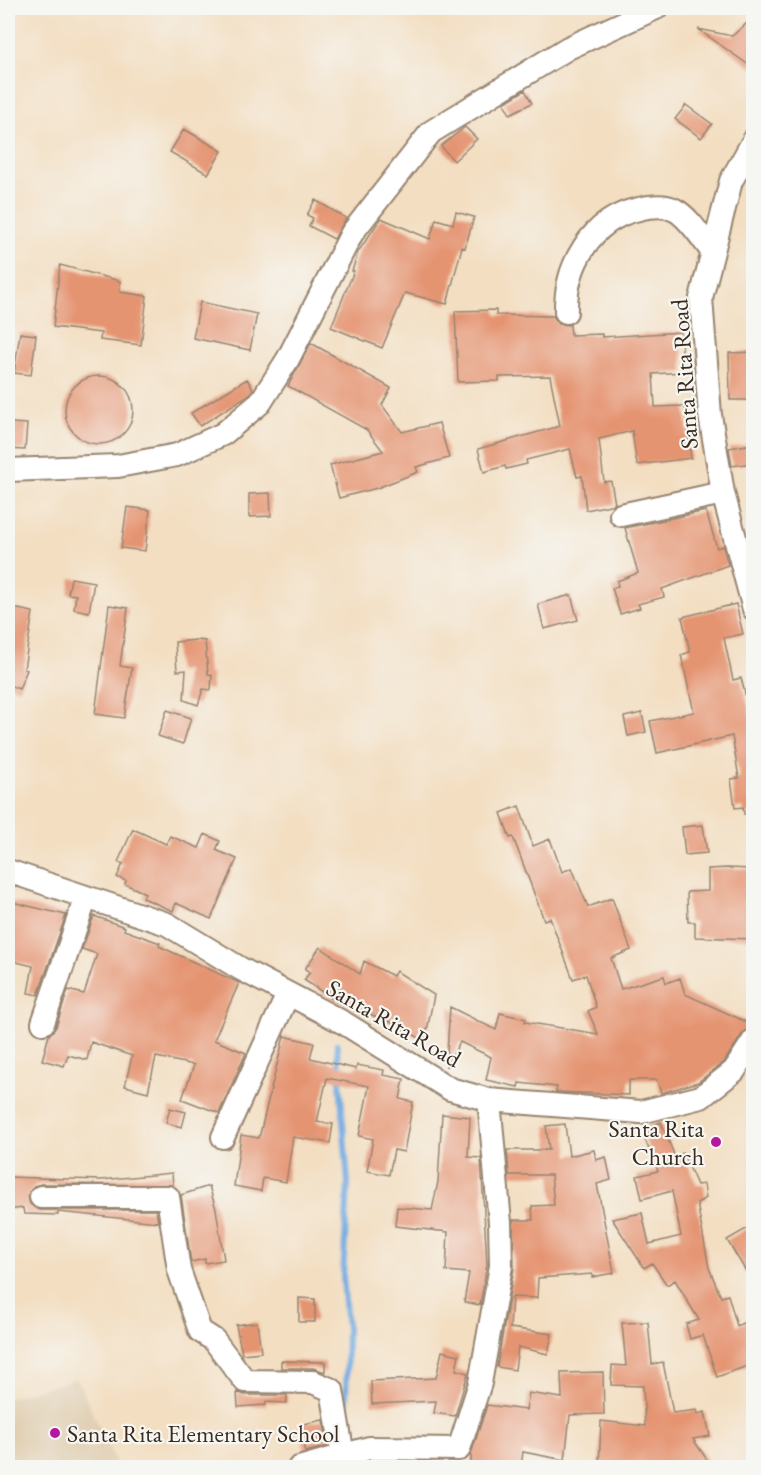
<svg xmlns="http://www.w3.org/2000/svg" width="761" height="1475" font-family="'EB Garamond',serif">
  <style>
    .built { fill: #e0ceb1 }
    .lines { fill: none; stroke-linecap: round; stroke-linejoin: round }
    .stream { stroke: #70aae0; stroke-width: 6 }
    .building { fill: #e59472 }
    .minor-casing { stroke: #978470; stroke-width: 26 }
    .minor { stroke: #fff; stroke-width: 22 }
    .poi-dot { fill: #b5179e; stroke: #f6f6f2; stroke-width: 2 }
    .labels { text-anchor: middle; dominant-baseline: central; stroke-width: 4.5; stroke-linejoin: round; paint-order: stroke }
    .street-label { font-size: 24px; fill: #3b2a1e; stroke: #f6f6f2 }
    .poi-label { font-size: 24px; fill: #3b2a1e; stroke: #f6f6f2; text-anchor: end }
  </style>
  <rect width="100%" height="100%" fill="#f6f6f2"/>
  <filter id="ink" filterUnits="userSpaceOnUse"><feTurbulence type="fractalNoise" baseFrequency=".0167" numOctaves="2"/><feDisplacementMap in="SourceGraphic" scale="12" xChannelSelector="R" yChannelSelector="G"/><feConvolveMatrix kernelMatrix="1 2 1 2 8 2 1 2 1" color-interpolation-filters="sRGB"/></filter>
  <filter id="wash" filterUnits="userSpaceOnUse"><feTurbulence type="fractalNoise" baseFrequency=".008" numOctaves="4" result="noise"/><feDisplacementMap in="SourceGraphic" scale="24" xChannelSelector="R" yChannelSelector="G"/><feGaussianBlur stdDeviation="1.35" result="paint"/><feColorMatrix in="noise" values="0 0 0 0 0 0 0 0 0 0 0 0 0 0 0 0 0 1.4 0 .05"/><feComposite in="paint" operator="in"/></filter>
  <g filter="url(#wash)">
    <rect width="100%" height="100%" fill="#f3dec1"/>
    <path class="built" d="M77 1379 118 1467H8V1398Z"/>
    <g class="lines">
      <path class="stream" d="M337 1044 348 1183 343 1277 347 1328 346 1412
        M357 1456 360 1468"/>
    </g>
    <g id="blocks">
      <path class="building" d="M753 18V68L698 29 732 36Z
        M525 90 532 103 510 114 504 103Z
        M686 105 712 124 701 138 675 119Z
        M465 127 477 139 454 161 441 146Z
        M184 129 222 151 208 174 170 152Z
        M315 200 346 218 334 239 309 226 313 218 307 215Z
        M456 212 474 217 465 248 462 247 447 304 405 293 382 348 331 327 354 271H352L358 252 381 218 430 239 436 219 453 224Z
        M60 265 120 281V292L147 296 141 345 100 340 101 333 53 327Z
        M200 302 257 314 250 350 193 338Z
        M496 310V315L553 316 559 324 570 325 571 335 602 334V337L681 332 683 372 653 374 655 407 685 406 691 458 637 465 632 431 599 439 604 482 611 481 615 504 586 510 582 476 577 477 570 449 526 460 527 464 506 469 505 466 484 472 478 449 560 426 550 376 499 377V381L458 382 455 311Z
        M20 333 36 335 31 375 14 373Z
        M311 343 391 388 382 405 402 432 439 423 449 458 416 467 418 472 377 488 339 498 330 465 383 451 367 430 288 386Z
        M753 352V400H730L729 353Z
        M65 410a34 34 0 1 1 68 0a34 34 0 1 1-68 0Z
        M247 379 253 389 250 394 200 426 191 413Z
        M10 423 27 424 25 450 8 449Z
        M753 444V463L732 466 729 448Z
        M270 493 271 516 249 517V494Z
        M127 507 150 510 145 551 121 548Z
        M706 511 717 548 723 546 728 565 662 589 664 597 638 604 640 608 620 614 612 588 618 586 617 581 638 573 625 528Z
        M71 578 94 582 89 612 74 609 76 595 68 594Z
        M571 595 578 620 544 629 538 604Z
        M736 604 743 634 724 638 733 680 741 678 753 724V814H744L743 807 735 808 731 779 739 778 732 736 657 753 650 721 694 712 681 655 690 652 682 617Z
        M109 605 128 608 120 666 132 668 124 718 95 714Z
        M8 607 33 612 24 669 27 670 19 689 8 685Z
        M197 640 205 641 208 674 212 675 211 690 203 689 198 705 184 700 186 670 177 671 175 642Z
        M167 710 191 718 183 744 158 736Z
        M642 713 646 732 628 736 624 717Z
        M519 806 533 846 550 839 562 872 572 868 588 907 612 898 631 950 611 958 621 989 664 976 666 983 680 978 685 994 753 1025 743 1033 724 1062 698 1082 661 1093 657 1080H629V1095L556 1092 557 1087 519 1083 518 1087 486 1080 491 1057 460 1042 446 1067 450 1007 496 1030 500 1013 526 1019 525 1022 598 1034 588 1011 596 1007 586 975 573 979 550 918 544 920 513 837 510 838 501 813Z
        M703 825 707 853 685 855 682 827Z
        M133 829 166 844 170 836 199 848 205 834 220 841 216 850 237 859 211 919 176 903 173 911 143 898 145 893 125 884 126 881 117 877 123 864 118 862Z
        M727 868 753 869V939L695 937V922H688L687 892 708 891V869Z
        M8 901 66 915 38 995 28 993 33 966 8 960Z
        M94 916 125 927 124 930 160 943 159 946 239 983 214 1040 246 1053 219 1113 182 1099 194 1065 156 1057 148 1092 125 1086 132 1056 91 1042 87 1060 68 1055 64 1066 42 1060 49 1035 56 1027 68 990 84 994 97 954 82 949Z
        M320 947 360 974 364 961 393 976 396 971 434 995 425 1041 389 1021 388 1023 370 1014 368 1016 340 1000 339 1003 304 980 310 972 305 969Z
        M284 1036 314 1043 310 1058 356 1069 357 1065 384 1070 383 1075 404 1079 400 1099 413 1102 404 1152 394 1150 389 1175 367 1171 373 1139 359 1136 369 1086 327 1078 317 1122 333 1124 330 1143 293 1137 286 1182 263 1178 261 1191 234 1186 241 1135 259 1138Z
        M170 1108 186 1112 182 1127 166 1123Z
        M442 1114 470 1117 468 1157 481 1158 487 1265 480 1305 464 1302 469 1273 446 1271 448 1232 395 1226 397 1207 432 1210 438 1182Z
        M661 1122 675 1157 683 1153 697 1185 704 1184 706 1198 697 1203 709 1268 721 1297 728 1295 737 1326 753 1318V1364L717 1377 703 1335 690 1339 686 1324 699 1320 675 1280 667 1285 652 1263 644 1268 612 1219 642 1213 649 1244 681 1236 672 1191 642 1199 637 1176 658 1171 641 1130Z
        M565 1124 569 1156 594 1150 596 1160 606 1157 611 1180 597 1184 614 1273 592 1277V1274L538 1278 537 1298 512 1297 510 1328 552 1334 548 1354 518 1347 515 1370 497 1367 514 1268 513 1220H533L532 1206 554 1205 551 1175H509L507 1150H549L546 1126Z
        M172 1173 173 1185 41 1184 34 1186 28 1196 30 1204 40 1210H156L158 1222 58 1212V1215L24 1214 23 1208 8 1210V1177L101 1180Z
        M209 1186 216 1209 224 1260 205 1263V1259L191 1262 181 1195Z
        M753 1225V1283L727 1240Z
        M299 1298 315 1299V1322H299Z
        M257 1322 261 1352 242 1354 236 1325Z
        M648 1322 652 1364 663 1362 673 1413 697 1410 698 1414 705 1412 710 1436 693 1439 712 1467H599L601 1421 645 1426 643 1386 611 1385 612 1365 626 1366 622 1323Z
        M442 1351 459 1355 456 1370 468 1373 455 1416 434 1413 436 1401 372 1404 371 1381 436 1378Z
        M281 1361 325 1362V1372L313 1368H281Z
        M603 1372 604 1414 570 1415 565 1460 523 1452 521 1467H471V1454L487 1405 526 1410 529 1393 562 1398 561 1373Z
        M237 1392 245 1395H287V1403L266 1402V1405L238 1407Z
        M323 1420 328 1446 305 1452 299 1425Z
        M375 1462H427V1467H375Z"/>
    </g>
  </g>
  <g filter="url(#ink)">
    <use href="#blocks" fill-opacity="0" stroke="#978470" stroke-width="1.5"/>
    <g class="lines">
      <g class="minor-casing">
        <path id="minor" d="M754 140 731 181 701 298 710 415 723 493 754 609
          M566 312C565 266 591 219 639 209 651 206 664 204 675 210 689 217 702 239 712 251
          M8 470 118 466 177 455 223 434 260 403 288 359 352 233 431 132 568 48 656 8
          M621 515 723 493
          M8 871 167 924 241 969 344 1023 450 1089 489 1100 641 1112 701 1097 734 1071 754 1040
          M43 1023 86 897
          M223 1137 288 994
          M41 1197H168L179 1270 200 1331 214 1340 245 1381 313 1382 332 1390 345 1468
          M299 1468 369 1448 459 1449 480 1383 501 1266 500 1223 489 1100"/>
      </g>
      <use href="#minor" class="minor"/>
    </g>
  </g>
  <g class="poi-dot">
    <circle cx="716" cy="1142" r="6"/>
    <circle cx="55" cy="1433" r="6"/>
  </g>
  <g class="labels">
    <g class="street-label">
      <text transform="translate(684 374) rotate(-94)">Santa Rita Road</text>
      <text transform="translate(394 1023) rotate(30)">Santa Rita Road</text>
    </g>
    <g class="poi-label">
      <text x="704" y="1128">Santa Rita<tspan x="704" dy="28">Church</tspan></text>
      <text x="67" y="1433" text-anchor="start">Santa Rita Elementary School</text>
    </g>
  </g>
  <rect width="761" height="1475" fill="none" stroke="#f6f6f2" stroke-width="30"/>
</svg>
